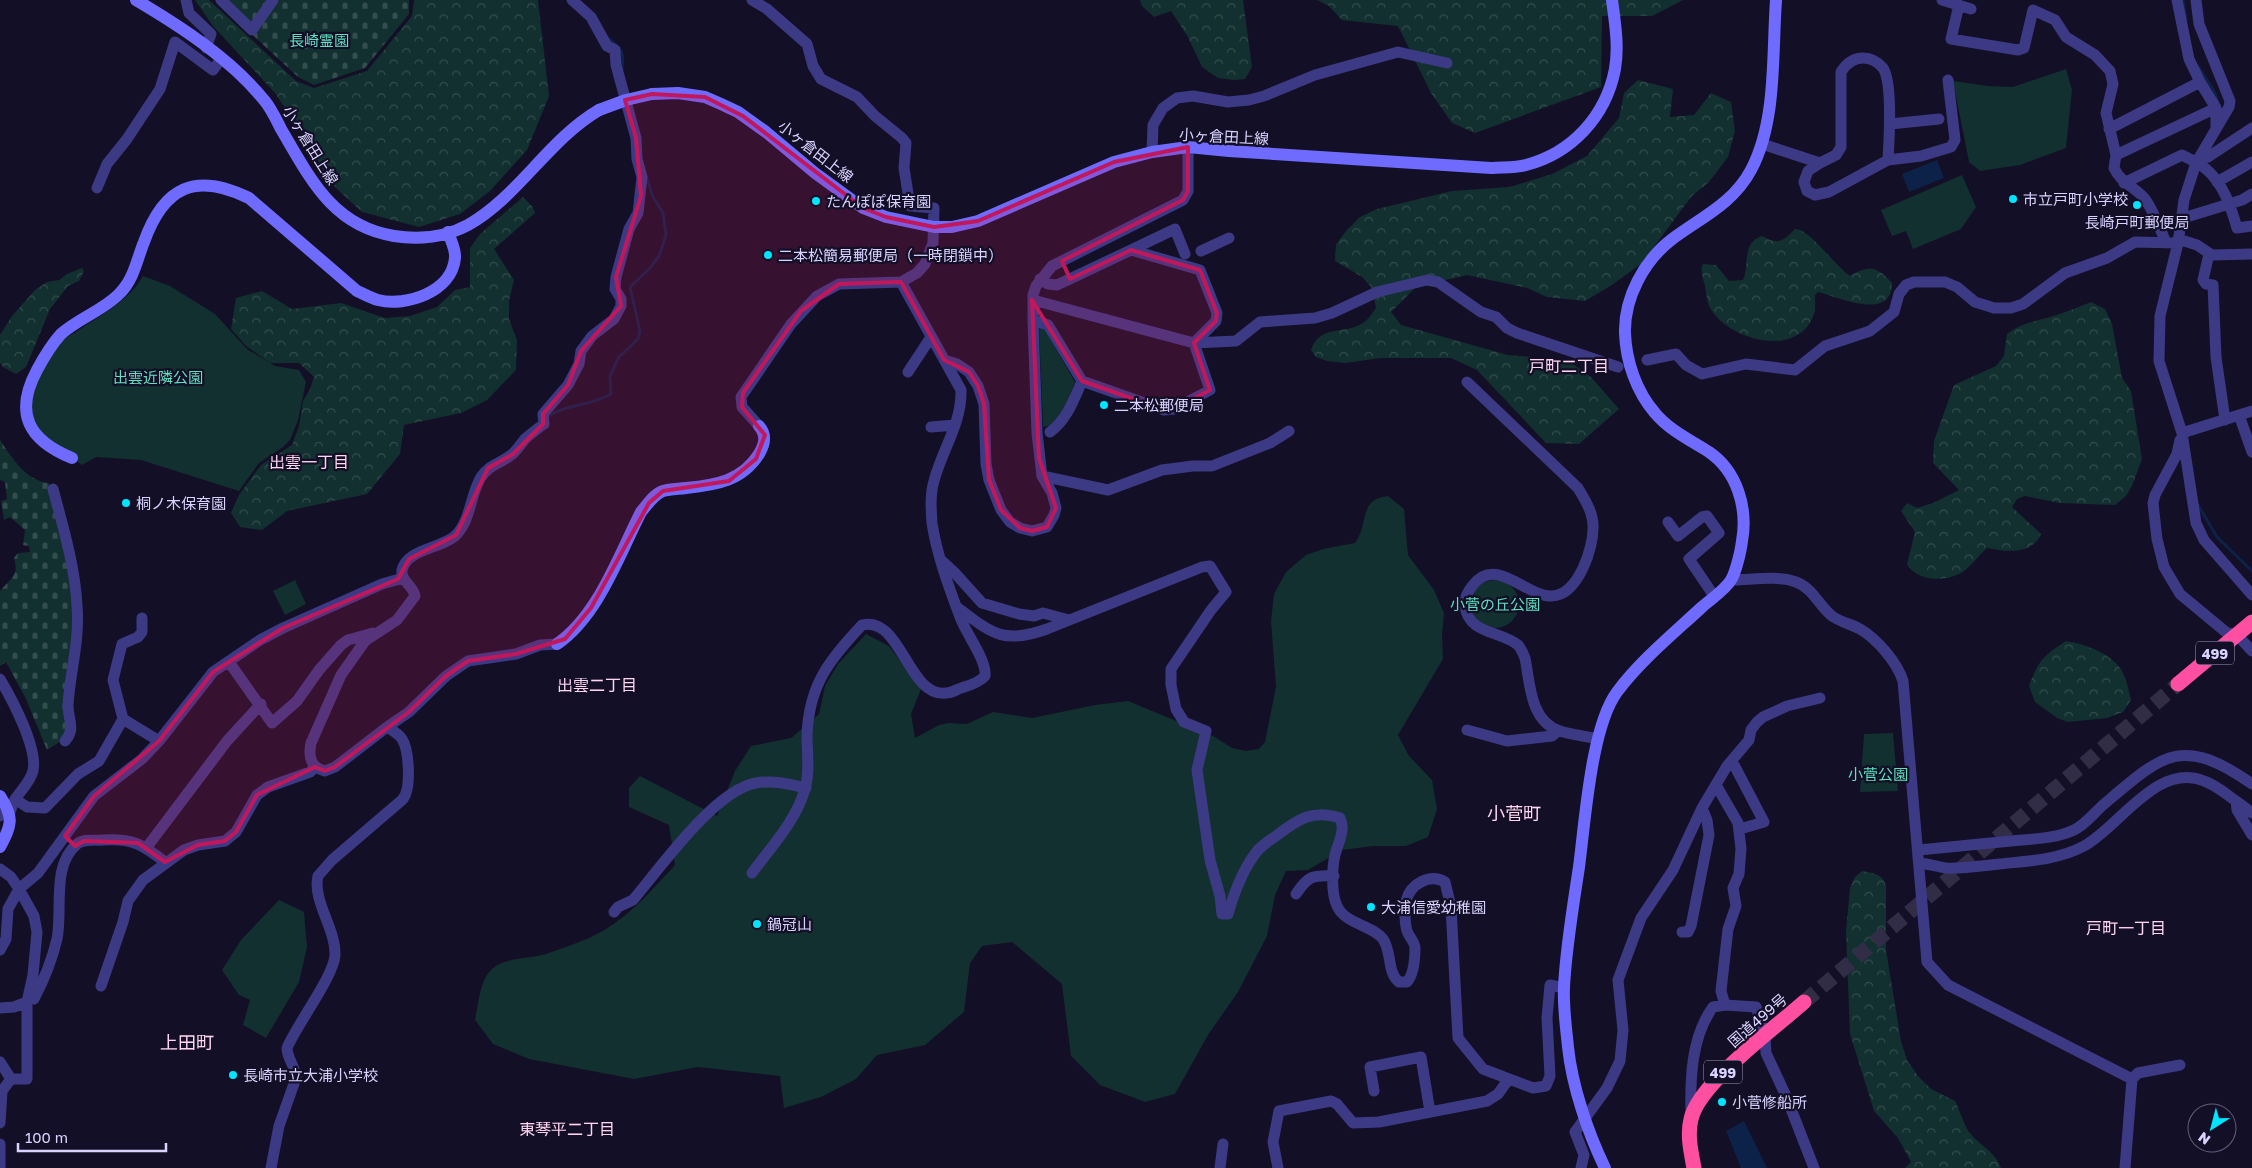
<svg xmlns="http://www.w3.org/2000/svg" width="2252" height="1168" font-family="'Golos Text','Noto Sans JP',sans-serif">
  <style>
    .green { fill: #12302f }
    .forest { fill: url(#forest-crowns) }
    .cemetery { fill: url(#cemetery-stones) }
    .water { fill: #0c2248 }
    .lines { fill: none; stroke-linecap: round; stroke-linejoin: round }
    .stream { stroke: #0c2248; stroke-width: 3 }
    .highway-tunnel { stroke: #312d47; stroke-width: 15; stroke-dasharray: 15 8; stroke-linecap: butt }
    .street { stroke: #3d3a85; stroke-width: 11 }
    .secondary { stroke: #6f6bff; stroke-width: 12 }
    .highway { stroke: #ff4fa3; stroke-width: 15 }
    .secondary-bridge { stroke: #6f6bff; stroke-width: 12 }
    .marked { fill: #c2185b; fill-opacity: 0.2; stroke: #c2185b; stroke-width: 4; stroke-linejoin: round }
    .poi-dot { fill: #00e5ff; stroke: #130f26; stroke-width: 2 }
    .labels { text-anchor: middle; dominant-baseline: central; stroke-width: 4.5; stroke-linejoin: round; paint-order: stroke }
    .shield { fill: #130f26; stroke: #9e99be; stroke-width: 1 }
    .shield-label { font-size: 14px; font-weight: bold; fill: #d9d4ff }
    .park-label { font-size: 15px; fill: #5fe0c0; stroke: #130f26 }
    .street-label { font-size: 15px; fill: #d9d4ff; stroke: #130f26 }
    .poi-label { font-size: 15px; fill: #d9d4ff; stroke: #130f26; text-anchor: start }
    .neighbourhood-label { font-size: 16px; fill: #ffd6f0; stroke: #130f26 }
    .quarter-label { font-size: 18px; fill: #ffd6f0; stroke: #130f26 }
  </style>
  <defs>
    <pattern id="forest-crowns" width="20" height="18" patternUnits="userSpaceOnUse" patternTransform="scale(1.25)"><rect width="20" height="18" fill="#12302f"/><path d="M2 6a3 3 0 1 1 6 0M12 15a3 3 0 1 1 6 0" fill="none" stroke="#344d4e"/></pattern>
    <pattern id="cemetery-stones" width="16" height="16" patternUnits="userSpaceOnUse" patternTransform="scale(1.25)"><rect width="16" height="16" fill="#12302f"/><path d="M2 7V4a2 2 0 0 1 4 0v3zM10 15v-3a2 2 0 0 1 4 0v3z" fill="#344d4e"/></pattern>
  </defs>
  <rect width="100%" height="100%" fill="#130f26"/>
  <path class="green" d="M2066 69 2072 90 2066 148 2020 165 1980 171 1969 162 1953 81 1988 86 2013 87Z
    M1962 175 1976 207 1961 229 1913 249 1906 231 1892 236 1881 210Z
    M143 276 170 286 215 314 247 349 275 366 299 370 306 382 298 420 290 440 283 447 259 463 239 491 141 460 96 457 82 465C66 453 45 443 34 426 22 405 45 358 60 342 64 338 71 335 76 332 99 316 129 301 143 276Z
    M1039 327 1045 330 1075 382C1068 399 1064 425 1043 427Z
    M1388 496 1404 509 1408 555 1434 590 1444 613 1442 636 1443 659 1398 735 1409 756 1432 780 1437 809 1428 837 1406 846H1373L1342 850 1308 870 1286 871 1275 895 1267 936 1238 992 1208 1035 1175 1094 1145 1102 1100 1085 1071 1056 1062 984 1012 942 982 946 970 963 964 1012 925 1045 877 1055 856 1079 821 1097 784 1108 780 1076 698 1067 634 1079 529 1059 493 1044 475 1020C478 1005 480 981 491 970 504 957 529 959 546 954 560 949 575 944 589 938 625 922 649 893 675 865L669 825 629 807V788L640 776 717 816 735 771 751 746 791 738 819 714 825 686 838 664 866 634 889 646 921 689 911 714 915 738 939 725 949 723 967 724 993 712 1032 718 1095 705 1128 701 1215 737 1232 748 1246 751 1259 749 1265 742 1276 687 1271 621 1274 594 1286 572 1306 555 1323 549 1355 543C1369 524 1358 499 1388 496Z
    M295 580 306 604 285 615 273 591Z
    M1471 604a24 24 0 1 1 48 0a24 24 0 1 1-48 0Z
    M1893 733 1898 791 1860 792 1864 734Z
    M279 900 304 912 307 947 299 982 266 1038 243 1025 250 1000 239 995 222 970 241 940Z"/>
  <path class="forest" d="M195 0H209L296 81 314 88 367 71 412 16 414 0H538L549 96 527 150 490 191 460 214 419 227 362 212 336 188 324 173 312 148 275 93 213 26Z
    M1140 0H1243L1252 67 1245 79 1234 80 1218 78 1202 67 1188 37 1171 11 1154 17 1142 6Z
    M1317 0H1683L1652 16H1602L1601 87 1475 133 1452 123 1431 93 1398 26 1342 20 1329 6Z
    M1638 80 1673 89 1670 117 1694 115 1711 93 1731 102 1735 131 1728 157 1709 182 1691 197 1642 263 1612 285 1585 301 1547 297 1527 288 1467 275 1416 287 1391 312 1401 325 1508 355 1567 360 1591 377 1619 409 1579 444 1546 443 1477 370 1451 358H1381L1345 363 1327 361 1316 357 1311 350C1320 324 1344 335 1363 323 1369 319 1372 313 1376 308L1372 288 1362 277 1335 261 1336 244 1347 230 1360 217 1377 209 1452 191 1510 187 1552 174 1587 156 1619 118 1624 93Z
    M523 197 532 206 535 213 494 249 514 280 509 301V319L517 340 516 370 487 400 461 413 404 425 400 454 367 494 287 511 262 530 240 527 231 513 239 495 261 465 292 445 299 426 303 401 310 389 314 377 299 363H270L246 346 231 329 236 298 262 291 292 309 341 303 385 318 410 316 437 307 455 290 470 287V248L480 234Z
    M1795 229C1810 229 1834 265 1850 276 1869 265 1877 266 1892 283 1892 322 1838 297 1818 292L1815 295C1815 301 1816 308 1814 314 1799 359 1729 341 1710 308 1707 302 1706 293 1705 286 1703 279 1700 271 1703 264L1716 265 1729 281 1743 280C1750 265 1741 243 1762 236 1779 245 1782 242 1795 229Z
    M82 268 84 271 79 281 68 286 50 309 26 367 16 374 3 367 0 363V335L12 316 35 290 47 282 59 280 67 274Z
    M2091 302 2105 309 2112 324 2122 378 2131 391 2142 459 2132 486 2126 496 2115 505 2060 503 2025 496 2017 499 2012 507 2041 534C2032 555 2006 552 1987 548 1979 555 1972 565 1964 571 1948 582 1918 583 1907 564L1915 532 1901 511 1907 503 1917 508 1933 503 1959 490 1933 463 1934 441 1954 385 1996 366 2004 356 2007 334C2022 323 2033 322 2050 317 2064 313 2078 307 2091 302Z
    M2066 641C2085 644 2114 654 2123 673 2127 681 2129 692 2131 700L2123 712 2107 718 2068 722 2057 718 2035 702 2029 686C2039 660 2043 656 2066 641Z
    M1862 871C1873 873 1883 874 1886 886V950L1901 1041 1907 1060 1918 1076 1931 1089 1955 1101C1959 1108 1965 1128 1970 1133 1980 1146 1995 1151 2001 1168H1905L1911 1162 1898 1138 1874 1111 1850 1034 1846 932 1850 888 1855 877Z"/>
  <path class="cemetery" d="M215 0H409V14L365 68 314 85 298 77Z
    M0 440C12 458 26 481 49 483L64 543 75 604 70 728 61 741 47 750 26 699 6 662 0 666V591C12 577 19 576 14 558L18 553 30 552 29 546 23 545 25 530 10 517 4 520 1 501 7 499 5 482 0 480Z"/>
  <path class="water" d="M1937 160 1944 178 1909 192 1902 174Z
    M1744 1121 1767 1168H1741L1726 1131Z"/>
  <g class="lines">
    <path class="stream" d="M2183 0 2186 19
      M608 38C623 50 624 51 622 70
      M2198 66 2214 91 2218 102
      M547 417C566 404 591 406 611 394L610 376 619 357 638 339 640 331 630 287 650 268 659 256 666 235 663 213 653 197 646 176
      M2198 505 2217 537 2252 571"/>
    <path class="highway-tunnel" d="M1804 1002 2178 684"/>
    <path class="street" d="M186 0 189 13 211 34 206 48
      M221 0 252 30 273 0
      M752 0 767 9 807 44 813 66 821 79 857 97 875 116 902 138 906 143 904 168 910 206 934 208 933 243 925 264 917 273 901 282 839 284 817 296 791 324 741 397 742 407 759 426
      M1942 0 1971 9
      M2177 0 2189 59 2200 82 2216 108V128
      M2196 0 2199 24 2230 101 2229 107 2196 163 2184 200 2178 243 2160 316 2159 361 2182 433 2196 523 2204 540 2252 595
      M1959 5 1951 39 2018 50 2024 48 2033 10 2055 20 2066 37 2095 55 2110 71 2113 84 2106 113 2116 155 2114 168C2121 183 2135 187 2145 199 2154 212 2160 228 2166 243
      M1890 124 1939 119
      M2109 129 2200 82
      M1762 144 1820 163 1808 171 1804 182 1807 191 1815 195 1829 192 1888 160C1889 141 1893 83 1883 68 1878 62 1871 58 1863 58 1853 58 1846 64 1841 72V147L1836 155 1820 163
      M1152 152 1153 125 1163 108 1177 98 1193 96 1228 102 1249 100 1264 96 1315 75 1398 52 1447 63
      M2116 155 2216 108
      M2198 159 2208 157 2252 128
      M1888 160 1921 156 1951 147 1955 140 1948 80
      M2217 182 2252 162
      M2124 183 2182 155C2190 159 2199 163 2206 169 2223 183 2231 207 2237 228L2252 226
      M97 188 107 164 127 139 160 89 175 42 213 70 221 59
      M2180 219 2242 200 2252 194
      M2178 239 2197 245 2212 255 2252 254
      M1131 250 1175 229 1185 254
      M1201 251 1229 238
      M2209 254 2203 280 2206 284 2213 285 2216 357 2225 420
      M1040 279 1048 284 1057 285 1131 250 1200 270 1217 313 1216 321 1194 343
      M1033 300 1194 343 1236 341 1260 322 1315 318 1332 313 1377 292 1427 280 1438 282 1481 312 1496 317 1507 328 1517 333 1618 367
      M1033 320 1048 325 1082 381 1164 410 1174 409 1210 390 1194 343
      M944 360 957 364 969 372 978 386 984 404 986 464 989 480 1001 510 1010 522 1020 528 1032 531 1047 527 1054 515 1056 508 1052 493 1042 476 1037 433 1033 320V295L1036 286 1052 266 1183 200 1188 191V147
      M1647 360 1676 354 1686 365 1702 374 1746 364 1795 370 1825 346 1870 331 1894 312 1899 294 1906 285 1914 282H1945L1957 287 1975 302 1994 308H2011L2023 304 2065 273 2107 258 2135 242 2178 243
      M908 372 931 337
      M1467 382 1578 488C1585 500 1593 512 1593 526 1594 548 1578 595 1552 596 1526 597 1496 555 1473 585 1468 591 1464 599 1465 606 1468 634 1501 631 1518 645 1521 648 1523 653 1525 658 1530 683 1530 722 1560 731 1572 735 1586 736 1598 739
      M2239 415 2252 452
      M931 427 955 425
      M1050 432C1067 420 1074 399 1082 381
      M2182 433 2252 411
      M2180 440 2177 454 2155 495 2153 503 2157 539 2164 567 2180 594 2227 633 2237 635 2252 651
      M1042 476 1108 490 1162 470 1193 466H1212L1270 443 1289 431
      M53 489C63 527 75 566 77 606 80 640 70 672 68 705 68 720 76 729 65 741
      M1668 522 1678 536 1702 517 1707 516 1719 533 1689 559 1714 596
      M941 560 954 572 982 603 1019 614 1034 616 1043 613 1069 620
      M1731 580C1751 580 1777 575 1796 582 1813 588 1819 606 1832 616 1840 622 1851 624 1860 629 1877 639 1897 662 1903 681L1927 962 1948 985 2132 1079 2125 1168
      M957 607C991 633 1003 645 1047 629L1202 567 1210 566 1226 592 1211 610 1171 669V685L1176 709 1184 722 1206 731 1197 770 1210 860 1220 896 1222 914H1228C1234 893 1244 867 1258 850 1263 845 1270 840 1276 836 1298 819 1313 809 1340 818 1346 831 1338 842 1335 855 1332 868 1331 893 1337 906 1345 924 1372 925 1383 939 1392 952 1387 973 1399 982H1407C1414 974 1415 959 1415 948 1415 942 1409 937 1407 931 1405 924 1404 908 1406 901 1410 884 1430 873 1445 882L1451 907 1458 1038 1483 1069 1533 1088 1546 1086 1550 1076 1547 1018 1550 985 1564 988
      M142 618V632L138 637 122 644 113 680 123 719 159 741
      M557 644 540 645 516 654 468 661 446 676 409 712 387 727 335 767 325 771C311 768 308 757 311 743L341 675 365 641 397 620 415 596C414 586 400 581 402 570 407 549 440 549 455 536 471 521 470 495 481 477 491 463 499 465 511 455 517 451 521 443 526 438 532 433 538 428 544 424L543 414 568 385 579 364 581 351 592 336 614 319 621 306V299L615 289 616 277 629 229 638 213 642 177 637 159 636 138 616 65 615 50 607 46 591 17 572 0
      M229 662 272 723 297 701 319 670 341 645 348 640 373 633
      M0 679C12 699 38 748 33 771 30 782 22 789 16 798 13 802 12 807 10 812L0 816
      M1467 730 1507 741 1552 736 1558 731
      M1732 761 1764 822 1740 829
      M1716 785 1738 823 1741 849 1739 874 1733 888 1736 906 1728 929 1721 991 1725 1005
      M15 799 27 807 45 808 78 774 99 761 123 719
      M2236 801 2252 813
      M147 847 227 741 261 704
      M1919 850C1950 847 1980 844 2011 841 2031 839 2055 839 2074 830 2085 825 2094 813 2103 805 2162 755 2181 734 2252 784
      M1920 863C1929 864 1938 867 1946 868 1963 869 1982 866 1999 864 2028 861 2058 860 2084 846 2120 826 2157 762 2204 781 2216 785 2226 794 2236 801L2237 810 2252 835
      M0 869 11 877 19 889 38 873 94 796 142 759 159 741 213 672 260 640 283 628 382 584 403 578
      M752 873C771 847 796 821 805 789 810 773 807 752 807 735 809 685 829 660 862 625 901 615 908 698 946 693 951 693 956 690 961 688 968 686 979 683 985 676 987 660 966 634 960 617 949 587 937 556 932 523 931 509 930 494 934 481 942 450 962 423 961 390L901 282
      M1296 894C1308 876 1312 875 1334 876
      M614 912 618 907 633 900C660 868 715 790 756 783 773 780 789 784 806 788
      M1682 932H1688L1691 926 1709 835 1707 820 1702 808
      M0 950 6 939 8 909 19 889 34 916 37 932 33 975 27 1002V1079H11
      M101 986 123 922 128 901 143 880 184 850 198 845 225 841 236 832 257 795 268 787 310 772 315 767
      M34 999C44 980 52 960 57 939 63 909 51 866 77 844 84 838 95 841 103 840 132 838 142 844 165 862
      M0 1008 14 1007 27 1002
      M0 1062 11 1079 2 1091 0 1123
      M2132 1079 2138 1073 2180 1065
      M1374 1091 1370 1067 1421 1057 1430 1112
      M1691 1116C1690 1080 1691 1037 1713 1007L1725 1005 1756 1007 1765 1036 1766 1053 1786 1096 1814 1168
      M0 1144V1168
      M271 1168 279 1126 296 1078C296 1067 287 1059 287 1048 297 1024 334 976 335 955 336 929 312 900 318 876L332 860 402 800C412 790 409 750 402 739 399 734 392 730 387 727
      M1220 1168 1223 1144
      M1278 1168 1273 1142 1279 1111 1331 1101 1337 1104 1353 1123 1379 1122 1487 1101 1498 1094 1508 1080
      M1581 1168 1584 1155 1575 1132 1607 1088 1620 1061 1623 1030 1618 980 1641 918 1673 870 1702 808 1727 766 1749 740 1751 730 1757 722 1763 717 1787 706 1820 698"/>
    <path class="secondary" d="M136 0C180 26 231 59 264 100 271 108 276 119 281 129 310 178 332 226 394 236 419 240 446 237 468 225 519 196 548 140 599 110
      M652 94 678 93 705 97 721 104 738 112 766 132 815 173 863 208 886 217 934 227H952L978 221 1114 162 1152 152 1188 147 1229 151 1491 168C1502 167 1515 168 1526 165 1572 153 1606 116 1615 69 1619 46 1615 23 1612 0
      M72 458C28 440 14 413 37 370 44 357 51 345 61 334 79 318 104 310 120 293 134 279 137 259 144 242 164 186 196 172 249 198L357 291C364 294 371 298 378 300 406 307 452 292 455 258 456 250 451 241 448 232
      M557 644C598 616 619 555 641 512 647 505 654 494 663 491 670 489 679 489 686 488 716 485 742 481 759 454 765 444 767 435 759 426
      M0 796C14 818 12 824 0 847
      M1605 1168C1588 1133 1572 1086 1568 1047 1566 1027 1563 1006 1564 987 1566 947 1573 907 1579 867 1585 822 1591 727 1617 692 1641 660 1673 634 1702 607 1711 599 1725 590 1731 580 1736 572 1741 550 1742 541 1748 508 1737 471 1709 452 1690 440 1669 430 1655 413 1636 391 1626 361 1625 333 1624 298 1644 261 1671 240 1700 218 1733 204 1751 170 1777 121 1772 55 1776 0"/>
    <path class="highway" d="M2178 684 2252 622
      M1694 1168C1691 1152 1687 1135 1691 1119 1699 1083 1775 1028 1804 1002"/>
    <path class="secondary-bridge" d="M599 110 626 100 652 94"/>
  </g>
  <path class="marked" d="M652 94 705 97 743 116 863 208 886 217 934 227 978 221 1114 162 1188 147V191L1183 200 1062 261 1070 279 1131 250 1200 270 1217 313 1216 321 1194 343 1210 390 1174 409 1164 410 1082 381 1032 300 1039 458 1056 508 1047 527 1032 531 1020 528 1001 510 989 480 984 404 978 386 969 372 944 360 901 282 839 284 801 311 743 393 742 407 765 435 756 459 729 481 663 491 649 503 591 608 565 639 516 654 468 661 446 676 409 712 335 767 325 771 315 767 257 795 236 832 225 841 198 845 165 862 138 843 84 841 75 846 65 836 94 796 159 741 213 672 283 628 398 579 409 559 456 535 488 468 513 454 543 424V414L568 385 581 351 621 306 616 277 641 196 636 138 625 100Z"/>
  <g class="poi-dot">
    <circle cx="2013" cy="199" r="5"/>
    <circle cx="816" cy="201" r="5"/>
    <circle cx="2137" cy="205" r="5"/>
    <circle cx="768" cy="255" r="5"/>
    <circle cx="1104" cy="405" r="5"/>
    <circle cx="126" cy="503" r="5"/>
    <circle cx="1371" cy="907" r="5"/>
    <circle cx="757" cy="924" r="5"/>
    <circle cx="233" cy="1075" r="5"/>
    <circle cx="1722" cy="1102" r="5"/>
  </g>
  <g class="labels">
    <g class="shield">
      <rect x="2196" y="641.5" width="38" height="23" rx="4"/>
      <rect x="1704" y="1060.5" width="38" height="23" rx="4"/>
    </g>
    <g class="shield-label">
      <text x="2215" y="653">499</text>
      <text x="1723" y="1072">499</text>
    </g>
    <g class="park-label">
      <text x="319" y="40">長崎霊園</text>
      <text x="158" y="377">出雲近隣公園</text>
      <text x="1495" y="604">小菅の丘公園</text>
      <text x="1878" y="774">小菅公園</text>
    </g>
    <g class="street-label">
      <text transform="translate(1224 136) rotate(3)">小ヶ倉田上線</text>
      <text transform="translate(311 145) rotate(58)">小ヶ倉田上線</text>
      <text transform="translate(816 151) rotate(38)">小ヶ倉田上線</text>
      <text transform="translate(1757 1020) rotate(-41)">国道499号</text>
    </g>
    <g class="poi-label">
      <text x="2023" y="199">市立戸町小学校</text>
      <text x="826" y="201">たんぽぽ保育園</text>
      <text x="2137" y="222" text-anchor="middle">長崎戸町郵便局</text>
      <text x="778" y="255">二本松簡易郵便局（一時閉鎖中）</text>
      <text x="1114" y="405">二本松郵便局</text>
      <text x="136" y="503">桐ノ木保育園</text>
      <text x="1381" y="907">大浦信愛幼稚園</text>
      <text x="767" y="924">鍋冠山</text>
      <text x="243" y="1075">長崎市立大浦小学校</text>
      <text x="1732" y="1102">小菅修船所</text>
    </g>
    <g class="neighbourhood-label">
      <text x="1569" y="366">戸町二丁目</text>
      <text x="309" y="462">出雲一丁目</text>
      <text x="597" y="685">出雲二丁目</text>
      <text x="2126" y="928">戸町一丁目</text>
      <text x="567" y="1129">東琴平二丁目</text>
    </g>
    <g class="quarter-label">
      <text x="1514" y="813">小菅町</text>
      <text x="187" y="1042">上田町</text>
    </g>
  </g>
  <g transform="translate(2212 1128) rotate(216)"><circle r="24" fill="#130f26" stroke="#625e7d"/>
  <path d="M0-4L9 19L0 12L-9 19Z" fill="#00e5ff"/>
  <text y="-8" font-size="14" font-weight="bold" text-anchor="middle" fill="#d9d4ff">N</text>
  </g>
  <path d="M18 1143v8h148v-8" fill="none" stroke="#d9d4ff" stroke-width="2.5"/>
  <text x="25" y="1143" font-size="15" fill="#d9d4ff" stroke="#130f26" stroke-width="4" paint-order="stroke">100 m</text>
</svg>
